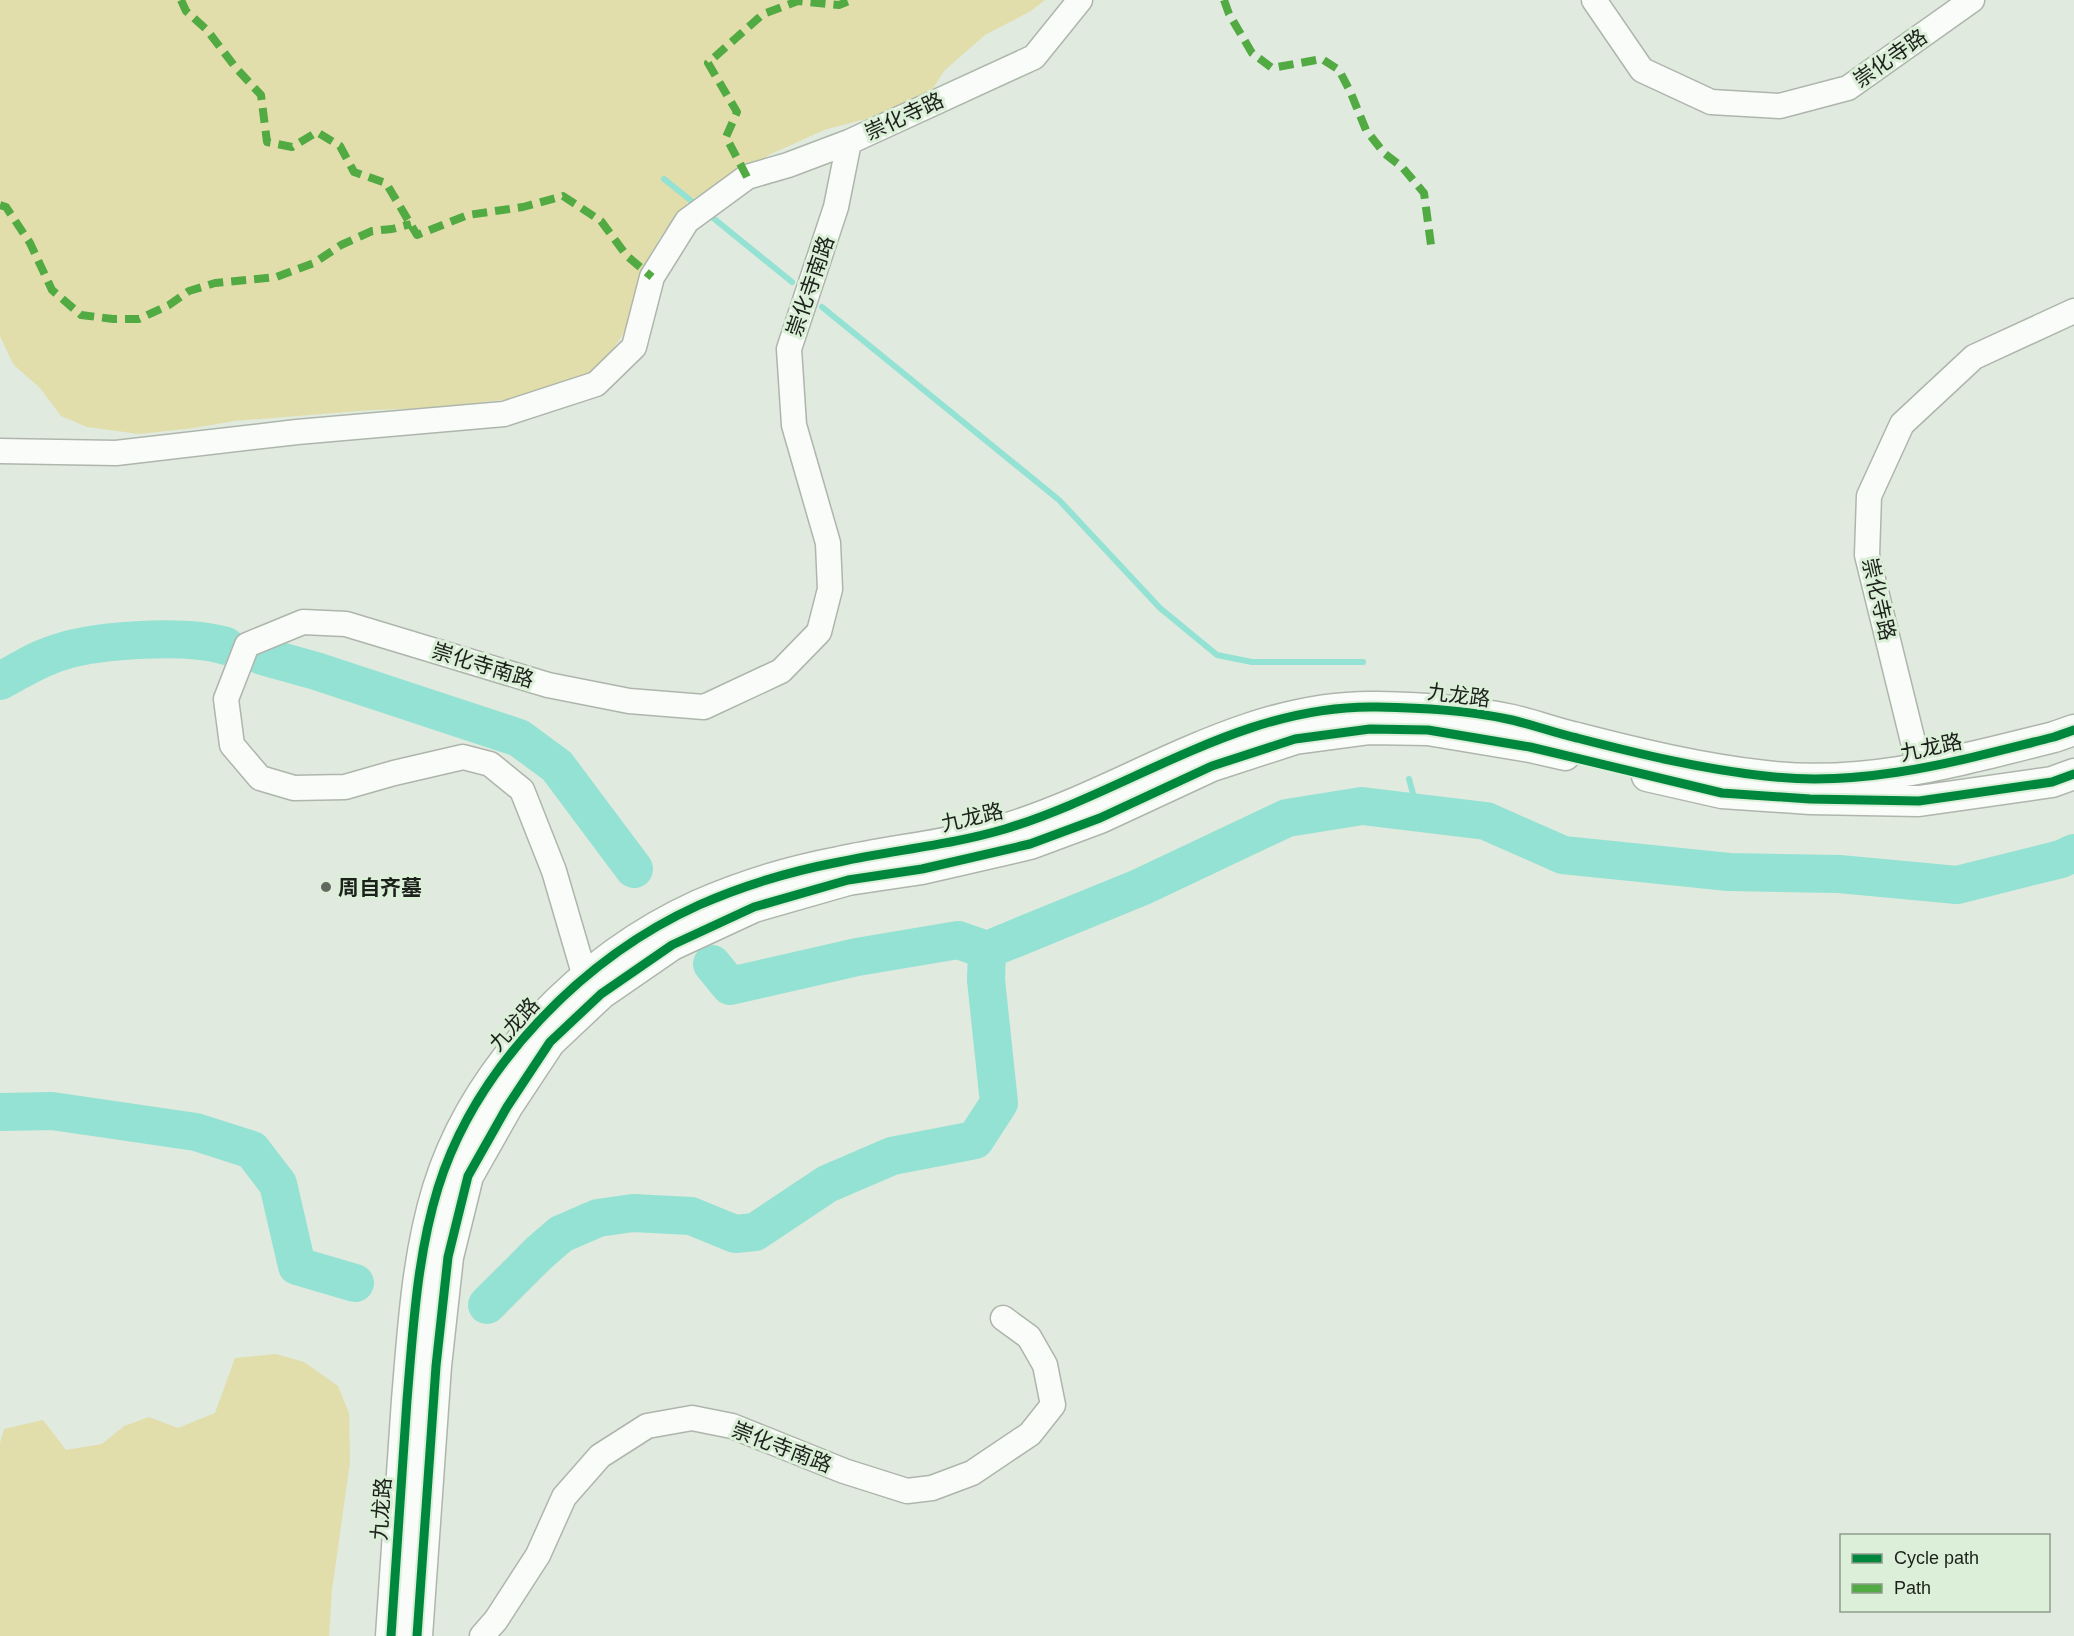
<svg xmlns="http://www.w3.org/2000/svg" width="2074" height="1636" font-family="Arial,'Noto Sans SC',sans-serif">
  <style>
    .green { fill: #e1deac }
    .lines { fill: none; stroke-linecap: round; stroke-linejoin: round }
    .stream { stroke: #93e2d3; stroke-width: 6 }
    .river { stroke: #93e2d3; stroke-width: 38 }
    .minor-casing { stroke: #aeb6ac; stroke-width: 27 }
    .major-casing { stroke: #aeb6ac; stroke-width: 33 }
    .minor { stroke: #fafcfa; stroke-width: 24 }
    .major { stroke: #fafcfa; stroke-width: 30 }
    .quiet { stroke: #52aa43; stroke-width: 8; stroke-dasharray: 15 8; stroke-linecap: butt }
    .cycleway-casing { stroke: #dcefd9; stroke-width: 13 }
    .cycleway { stroke: #00873e; stroke-width: 9 }
    .poi-dot { fill: #61685f; stroke: #dcefd9; stroke-width: 2 }
    .labels { text-anchor: middle; dominant-baseline: central; stroke-width: 6; stroke-linejoin: round; paint-order: stroke }
    .street-label { font-size: 21px; fill: #1c221b; stroke: #dcefd9 }
    .poi-label { font-size: 21px; font-weight: bold; fill: #1c221b; stroke: #dcefd9; text-anchor: start }
  </style>
  <rect width="100%" height="100%" fill="#e0eade"/>
  <path class="green" d="M0 0H1045L1031 11 985 35 944 71 932 90 888 113 824 130 771 154 689 201 659 239 625 331 588 387 511 399 432 408 371 410 234 421 194 428 139 434 87 427 61 416 40 388 13 364 0 336Z
    M276 1354 304 1362 338 1386 349 1413 350 1462 332 1590 329 1636H0V1443L4 1429 43 1420 66 1450 102 1444 124 1426 149 1417 178 1428 215 1413 235 1358Z"/>
  <g class="lines">
    <path class="stream" d="M664 179 699 207
      M707 213 792 282
      M822 307 1059 500 1160 608 1217 655 1252 662H1363
      M1409 779 1418 812"/>
    <path class="river" d="M262 656 316 671 519 738 557 766 634 869
      M0 681C16 673 32 662 49 656 89 639 185 634 226 646
      M712 964 730 986 857 957 958 940 987 950 1141 887 1287 818 1362 806 1486 821 1563 855 1729 872 1839 874 1957 885 2061 859 2074 853
      M0 1112 52 1111 196 1132 252 1150 278 1184 297 1266 355 1283
      M487 1305 539 1253 561 1234 598 1218 633 1213 691 1216 735 1234 755 1232 827 1184 892 1156 975 1140 999 1103 986 980 987 950"/>
    <g class="minor-casing">
      <path id="minor" d="M1594 0 1642 70 1711 102 1780 106 1848 88 1972 0
        M0 451 116 453 297 432 504 414 596 384 634 347 652 277 687 221 747 177 788 165 849 142 1034 57 1080 0
        M1920 770 1867 555 1869 496 1902 424 1974 357 2074 311
        M585 977 554 871 522 790 490 764 463 757 394 773 345 787 294 788 260 778 232 745 226 699 247 645 303 622 346 624 548 685 629 701 704 707 781 671 819 632 830 589 828 543 794 425 789 349 836 207 849 142
        M482 1636 496 1620 538 1555 564 1497 600 1456 647 1426 692 1418 732 1426 844 1471 907 1491 932 1488 972 1473 1030 1434 1053 1405 1045 1365 1029 1337 1003 1318"/>
    </g>
    <g class="major-casing">
      <path id="major" d="M1647 776 1722 793 1810 799 1919 801 2052 782 2074 774
        M391 1636C396 1557 401 1478 407 1400 413 1329 417 1256 438 1188 476 1066 584 957 699 905 742 886 792 871 839 862 894 850 951 845 1005 829 1130 791 1241 704 1377 707 1422 708 1467 710 1512 720 1534 725 1555 733 1577 738 1639 754 1702 769 1765 776 1866 788 1957 761 2054 737L2074 730
        M417 1636 436 1366 448 1257 468 1176 507 1107 550 1042 601 994 672 945 754 907 848 880 922 869 1030 844 1100 818 1212 766 1295 739 1370 729 1428 730 1530 747 1565 755"/>
    </g>
    <use href="#minor" class="minor"/>
    <use href="#major" class="major"/>
    <path class="quiet" d="M181 0 186 11 207 30 236 68 261 95 267 142 292 147 317 132 340 146 354 172 386 183 417 235 468 215 523 207 563 196 601 221 627 256 652 277
      M1224 0 1229 14 1252 53 1272 68 1322 59 1339 70 1350 91 1366 130 1384 153 1402 167 1424 193 1431 245
      M747 177 726 137 737 112 708 63 763 14 798 1 839 5 852 0
      M0 205 6 207 30 243 52 290 81 315 113 319H139L169 305 189 291 215 283 276 277 314 263 341 245 372 231 392 229 411 224"/>
    <g class="cycleway-casing">
      <path id="cycleway" d="M391 1636C396 1557 401 1478 407 1400 413 1329 417 1256 438 1188 476 1066 584 957 699 905 742 886 792 871 839 862 894 850 951 845 1005 829 1130 791 1241 704 1377 707 1422 708 1467 710 1512 720 1534 725 1555 733 1577 738 1639 754 1702 769 1765 776 1866 788 1957 761 2054 737L2074 730
        M417 1636 436 1366 448 1257 468 1176 507 1107 550 1042 601 994 672 945 754 907 848 880 922 869 1030 844 1100 818 1212 766 1295 739 1370 729 1428 730 1530 747 1722 793 1810 799 1919 801 2052 782 2074 774"/>
    </g>
    <use href="#cycleway" class="cycleway"/>
  </g>
  <circle class="poi-dot" cx="326" cy="887" r="6"/>
  <g class="labels">
    <g class="street-label">
      <text transform="translate(1890 58) rotate(-35)">崇化寺路</text>
      <text transform="translate(904 116) rotate(-25)">崇化寺路</text>
      <text transform="translate(810 286) rotate(-71)">崇化寺南路</text>
      <text transform="translate(1879 599) rotate(77)">崇化寺路</text>
      <text transform="translate(483 665) rotate(17)">崇化寺南路</text>
      <text transform="translate(1459 695) rotate(7)">九龙路</text>
      <text transform="translate(1931 747) rotate(-12)">九龙路</text>
      <text transform="translate(972 817) rotate(-13)">九龙路</text>
      <text transform="translate(514 1024) rotate(-48)">九龙路</text>
      <text transform="translate(782 1447) rotate(21)">崇化寺南路</text>
      <text transform="translate(381 1509) rotate(-86)">九龙路</text>
    </g>
    <g class="poi-label">
      <text x="338" y="887">周自齐墓</text>
    </g>
  </g>
  <rect x="1840" y="1534" width="210" height="78" fill="#dcefd9" stroke="#8f9d8d" stroke-width="1.5"/>
  <rect x="1852" y="1554" width="30" height="9" fill="#00873e" stroke="#8f9d8d" stroke-width="1.5"/>
  <text x="1894" y="1564" font-size="18" fill="#1c221b">Cycle path</text>
  <rect x="1852" y="1584" width="30" height="9" fill="#52aa43" stroke="#8f9d8d" stroke-width="1.5"/>
  <text x="1894" y="1594" font-size="18" fill="#1c221b">Path</text>
</svg>
